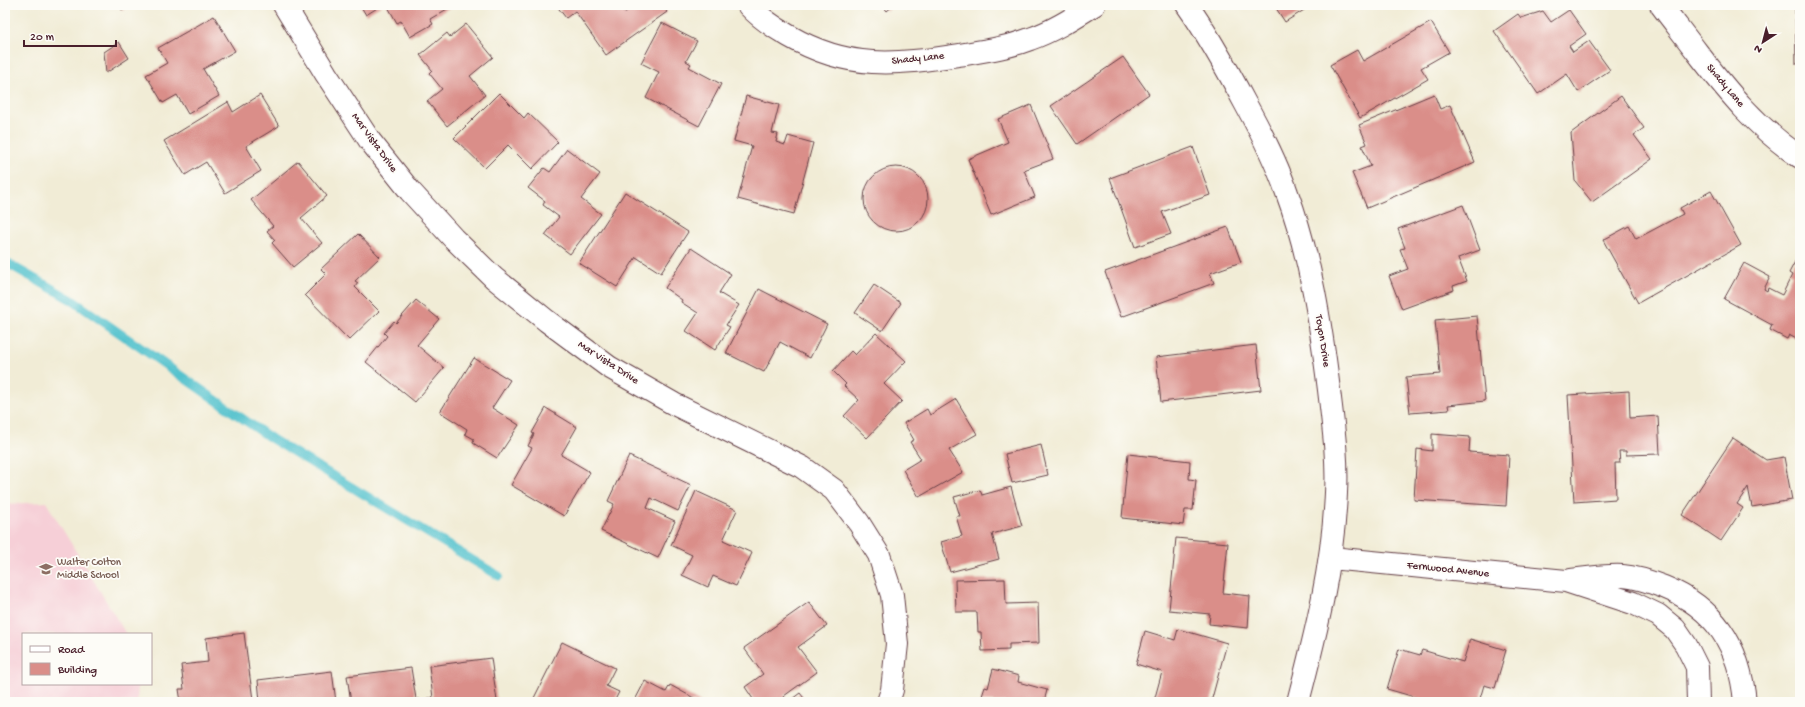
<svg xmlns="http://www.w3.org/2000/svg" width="1805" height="707" font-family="'Gochi Hand',sans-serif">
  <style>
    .built { fill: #f6cfd7 }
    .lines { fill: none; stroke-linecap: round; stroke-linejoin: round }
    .stream { stroke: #55c2cd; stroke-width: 9 }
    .building { fill: #da8e89 }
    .street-casing { stroke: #633e45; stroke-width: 24 }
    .secondary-casing { stroke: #633e45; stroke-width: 24 }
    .street { stroke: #fff; stroke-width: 22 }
    .secondary { stroke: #fff; stroke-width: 22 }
    .labels { text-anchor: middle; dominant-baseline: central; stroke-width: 3.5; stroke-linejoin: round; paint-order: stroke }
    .street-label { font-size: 11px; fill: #4a1f2b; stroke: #fdfcf7 }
    .education-label { font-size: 11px; fill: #785e54; stroke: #fdfcf7; text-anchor: start }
  </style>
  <rect width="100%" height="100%" fill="#fdfcf7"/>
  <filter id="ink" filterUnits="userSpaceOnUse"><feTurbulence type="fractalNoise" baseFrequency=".025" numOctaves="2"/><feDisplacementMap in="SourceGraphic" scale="8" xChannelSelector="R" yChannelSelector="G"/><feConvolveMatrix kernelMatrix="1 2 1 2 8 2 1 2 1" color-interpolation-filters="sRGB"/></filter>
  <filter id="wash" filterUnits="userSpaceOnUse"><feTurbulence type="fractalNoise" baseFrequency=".012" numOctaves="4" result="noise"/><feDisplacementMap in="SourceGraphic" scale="16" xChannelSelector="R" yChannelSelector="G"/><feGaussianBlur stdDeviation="0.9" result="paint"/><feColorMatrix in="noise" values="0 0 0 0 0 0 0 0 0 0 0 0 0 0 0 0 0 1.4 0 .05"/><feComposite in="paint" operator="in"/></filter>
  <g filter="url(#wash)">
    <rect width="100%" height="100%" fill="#f1ecd6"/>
    <path class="built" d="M46 502 126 634H23V684H138L137 702H5V504Z"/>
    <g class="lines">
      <path class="stream" d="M5 262 72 300 272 439 499 576"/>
    </g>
    <g id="blocks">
      <path class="building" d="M119 5H131L122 10Z
        M360 5H382L366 15Z
        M387 5H454L430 19 433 24 410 37 401 21 397 23Z
        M556 5H622L620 7 624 13 635 5H662L667 12 606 55 575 11 566 18Z
        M882 5H894L887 11Z
        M1274 5H1312L1285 22Z
        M1795 5H1800V64H1796Z
        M1569 10 1586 34 1569 46 1573 52 1589 41 1610 70 1578 92 1567 74 1538 94 1494 31 1518 14 1521 18 1543 11 1551 22Z
        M214 16 235 51 203 69 219 96 188 114 177 95 163 103 146 75 167 63 158 48Z
        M1431 22 1449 52 1421 68 1428 79 1360 118 1330 65 1357 50 1363 61Z
        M662 23 697 41 686 61 691 64 689 67 721 84 699 126 646 98 659 72 641 63Z
        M466 24 493 57 470 76 485 95 447 126 427 101 442 89 429 73 432 70 420 55 447 33 450 37Z
        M119 42 129 58 106 73 104 52Z
        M1123 57 1149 94 1077 144 1051 106Z
        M499 93 524 118 528 113 558 142 532 169 508 145 485 168 454 138Z
        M1434 94 1440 109 1450 105 1475 162 1367 208 1352 173 1371 166 1362 146 1367 144 1359 125Z
        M260 95 279 126 246 146 261 171 225 193 206 162 185 175 164 141 228 102 233 112Z
        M746 96 779 105 772 133 778 134 776 142 785 145 788 136 813 143 794 214 738 199 752 146 734 141Z
        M1621 96 1644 128 1634 135 1652 159 1592 202 1575 181 1571 133Z
        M1031 105 1053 159 1024 170 1035 197 991 215 968 159 1008 142 998 119Z
        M1193 147 1210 195 1162 212 1171 234 1135 247 1110 178Z
        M567 149 600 174 581 199 601 214 570 254 545 235 559 217 543 205 545 201 528 188 544 168 550 172Z
        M298 161 327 196 301 218 322 243 293 267 272 243 275 240 267 231 273 226 251 200Z
        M864 199a32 32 0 1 1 64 0a32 32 0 1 1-64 0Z
        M1711 191 1741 245 1638 303 1603 240 1629 226 1636 239 1683 214 1680 208Z
        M625 192 688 232 661 273 636 257 617 287 579 263Z
        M1463 205 1480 250 1458 258 1467 281 1453 286 1454 290 1402 309 1389 276 1408 269 1400 249 1405 248 1398 229Z
        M1228 227 1241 262 1210 273 1214 283 1121 317 1105 272Z
        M358 234 380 257 355 281 358 283 355 287 379 311 349 340 305 295 326 274 321 269Z
        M691 248 731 274 719 293 739 305 726 325 730 327 715 350 686 331 698 313 681 302 682 300 665 288Z
        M1800 252V341L1789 335 1787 339 1770 330 1772 325 1724 299 1744 263 1770 277 1764 289 1767 291 1768 288 1782 295 1792 275 1789 273Z
        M874 285 901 303 882 331 855 313Z
        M759 289 827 324 810 358 780 342 764 372 726 353Z
        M416 300 439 319 417 345 444 368 415 402 366 362 387 336 384 333 394 321 396 323Z
        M1477 316 1485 401 1448 405 1449 410 1410 413 1406 377 1440 374 1435 320Z
        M876 333 906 361 884 384 902 401 867 438 844 416 859 400 844 386 846 384 833 371 851 351 855 355Z
        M1256 345 1261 390 1161 402 1156 357Z
        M474 358 510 380 492 408 519 425 497 458 473 443 474 439 465 434 467 429 440 412Z
        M1629 391 1630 418 1658 416 1660 454 1626 455V451H1619L1620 463H1615L1616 499 1574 502 1568 395Z
        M956 399 977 434 949 450 963 472 919 497 903 470 921 459 910 442 914 440 904 423 927 409 930 415Z
        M546 408 577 427 561 455 590 472 564 516 511 485 532 448 528 446 534 434 532 433Z
        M1432 434 1470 437 1469 452 1509 455 1506 506 1414 500 1417 449 1432 451Z
        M1733 438 1766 460 1784 457 1792 500 1752 507 1748 487 1737 504 1743 508 1721 541 1682 515Z
        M1041 445 1048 475 1012 483 1005 454Z
        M1128 454 1190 461 1189 479 1196 480 1193 510H1185L1183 525 1122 518Z
        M629 456 691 485 678 511 651 498 647 508 675 521 658 558 601 531 614 504 608 501Z
        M1011 487 1022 526 992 534 999 559 950 572 941 542 962 536 956 516H960L954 497 980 490 982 495Z
        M696 491 737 510 723 540 752 553 736 586 713 576 708 587 682 575 692 555 671 545Z
        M1176 538 1228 543 1223 593 1250 596 1248 628 1209 624 1210 614 1169 610Z
        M1005 579 1006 604 1038 603 1039 643 1009 644V650L982 651 981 632H978L977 612H956L955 580Z
        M809 602 827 626 798 647 817 672 784 696 786 699 782 702H755L745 687 763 674 744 648Z
        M1178 629 1227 643 1211 702 1154 701 1162 672 1136 664 1145 631 1175 640Z
        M244 633 253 700 236 702H181L179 689H184L181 665 208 662 206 638Z
        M1470 639 1506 650 1495 688 1484 685 1479 702H1432L1387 689 1399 649 1420 655 1422 650 1463 662Z
        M562 642 615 668 606 686 619 692 614 702H532Z
        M491 658 497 701 427 702V698H433L429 666Z
        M411 668 416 699H420V702H351L347 676Z
        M993 669 1019 676 1018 682 1047 690 1044 702H980L985 687 988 688Z
        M332 671 336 702H260L258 680Z
        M645 681 666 692 670 685 701 702H634Z
        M800 693 807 702H788Z"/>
    </g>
  </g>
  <g filter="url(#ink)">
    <use href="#blocks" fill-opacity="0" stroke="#633e45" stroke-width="1"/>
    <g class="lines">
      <g class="street-casing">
        <path id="street" d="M748 5C759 17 775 28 789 36 848 70 895 65 959 55 983 51 1007 48 1030 39 1053 31 1073 18 1094 5
          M1187 5C1209 36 1227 69 1245 103 1261 132 1276 161 1287 193 1310 255 1321 325 1329 390 1333 424 1338 459 1336 493 1333 565 1316 633 1298 702
          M1661 5C1673 21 1685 36 1697 52 1728 92 1757 128 1800 157
          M1331 558 1566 581 1633 603 1658 615 1675 629 1686 645 1697 667 1698 702
          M1571 580C1588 578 1605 575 1623 576 1637 577 1651 582 1664 587 1716 608 1740 647 1745 702"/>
      </g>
      <g class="secondary-casing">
        <path id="secondary" d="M284 5 326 74 370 141 410 191 453 238 494 278 547 321 609 367 674 404 802 467 834 490 859 523 879 555 892 595 897 644 892 690 888 702"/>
      </g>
      <use href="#street" class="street"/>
      <use href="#secondary" class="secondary"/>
    </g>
  </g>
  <defs>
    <g id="school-bare" transform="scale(1.08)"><path d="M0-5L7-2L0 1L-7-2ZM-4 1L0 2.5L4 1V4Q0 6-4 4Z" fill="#8d6e63" stroke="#fdfcf7" stroke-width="2.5" paint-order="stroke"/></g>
  </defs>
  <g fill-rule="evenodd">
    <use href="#school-bare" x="46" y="569"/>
  </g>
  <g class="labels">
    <g class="street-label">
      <text transform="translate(918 59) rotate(-6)">Shady Lane</text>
      <text transform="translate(1725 86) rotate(50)">Shady Lane</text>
      <text transform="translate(374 143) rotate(54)">Mar Vista Drive</text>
      <text transform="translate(1322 341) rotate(81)">Toyon Drive</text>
      <text transform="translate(608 363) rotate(33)">Mar Vista Drive</text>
      <text transform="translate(1448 570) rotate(6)">Fernwood Avenue</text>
    </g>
    <g class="education-label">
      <text x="57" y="563">Walter Colton<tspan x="57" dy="13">Middle School</tspan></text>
    </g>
  </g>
  <rect width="1805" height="707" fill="none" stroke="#fdfcf7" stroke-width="20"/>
  <rect x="22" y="633" width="130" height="52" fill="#fdfcf7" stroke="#b5a4a5"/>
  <rect x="30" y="646" width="20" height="6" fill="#ffffff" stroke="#b5a4a5"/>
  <text x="58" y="653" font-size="12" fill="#4a1f2b">Road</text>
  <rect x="30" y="663" width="20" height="12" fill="#da8e89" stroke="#b5a4a5"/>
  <text x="58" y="673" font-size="12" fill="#4a1f2b">Building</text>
  <g transform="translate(1763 42) rotate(216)" stroke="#fdfcf7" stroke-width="3" paint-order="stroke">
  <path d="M0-3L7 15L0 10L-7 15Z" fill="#4a1f2b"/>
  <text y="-6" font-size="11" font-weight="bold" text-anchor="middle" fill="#4a1f2b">N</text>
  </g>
  <path d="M24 40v6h92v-6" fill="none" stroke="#4a1f2b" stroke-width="2"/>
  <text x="30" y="40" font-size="12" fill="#4a1f2b" stroke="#fdfcf7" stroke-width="3" paint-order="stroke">20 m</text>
</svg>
